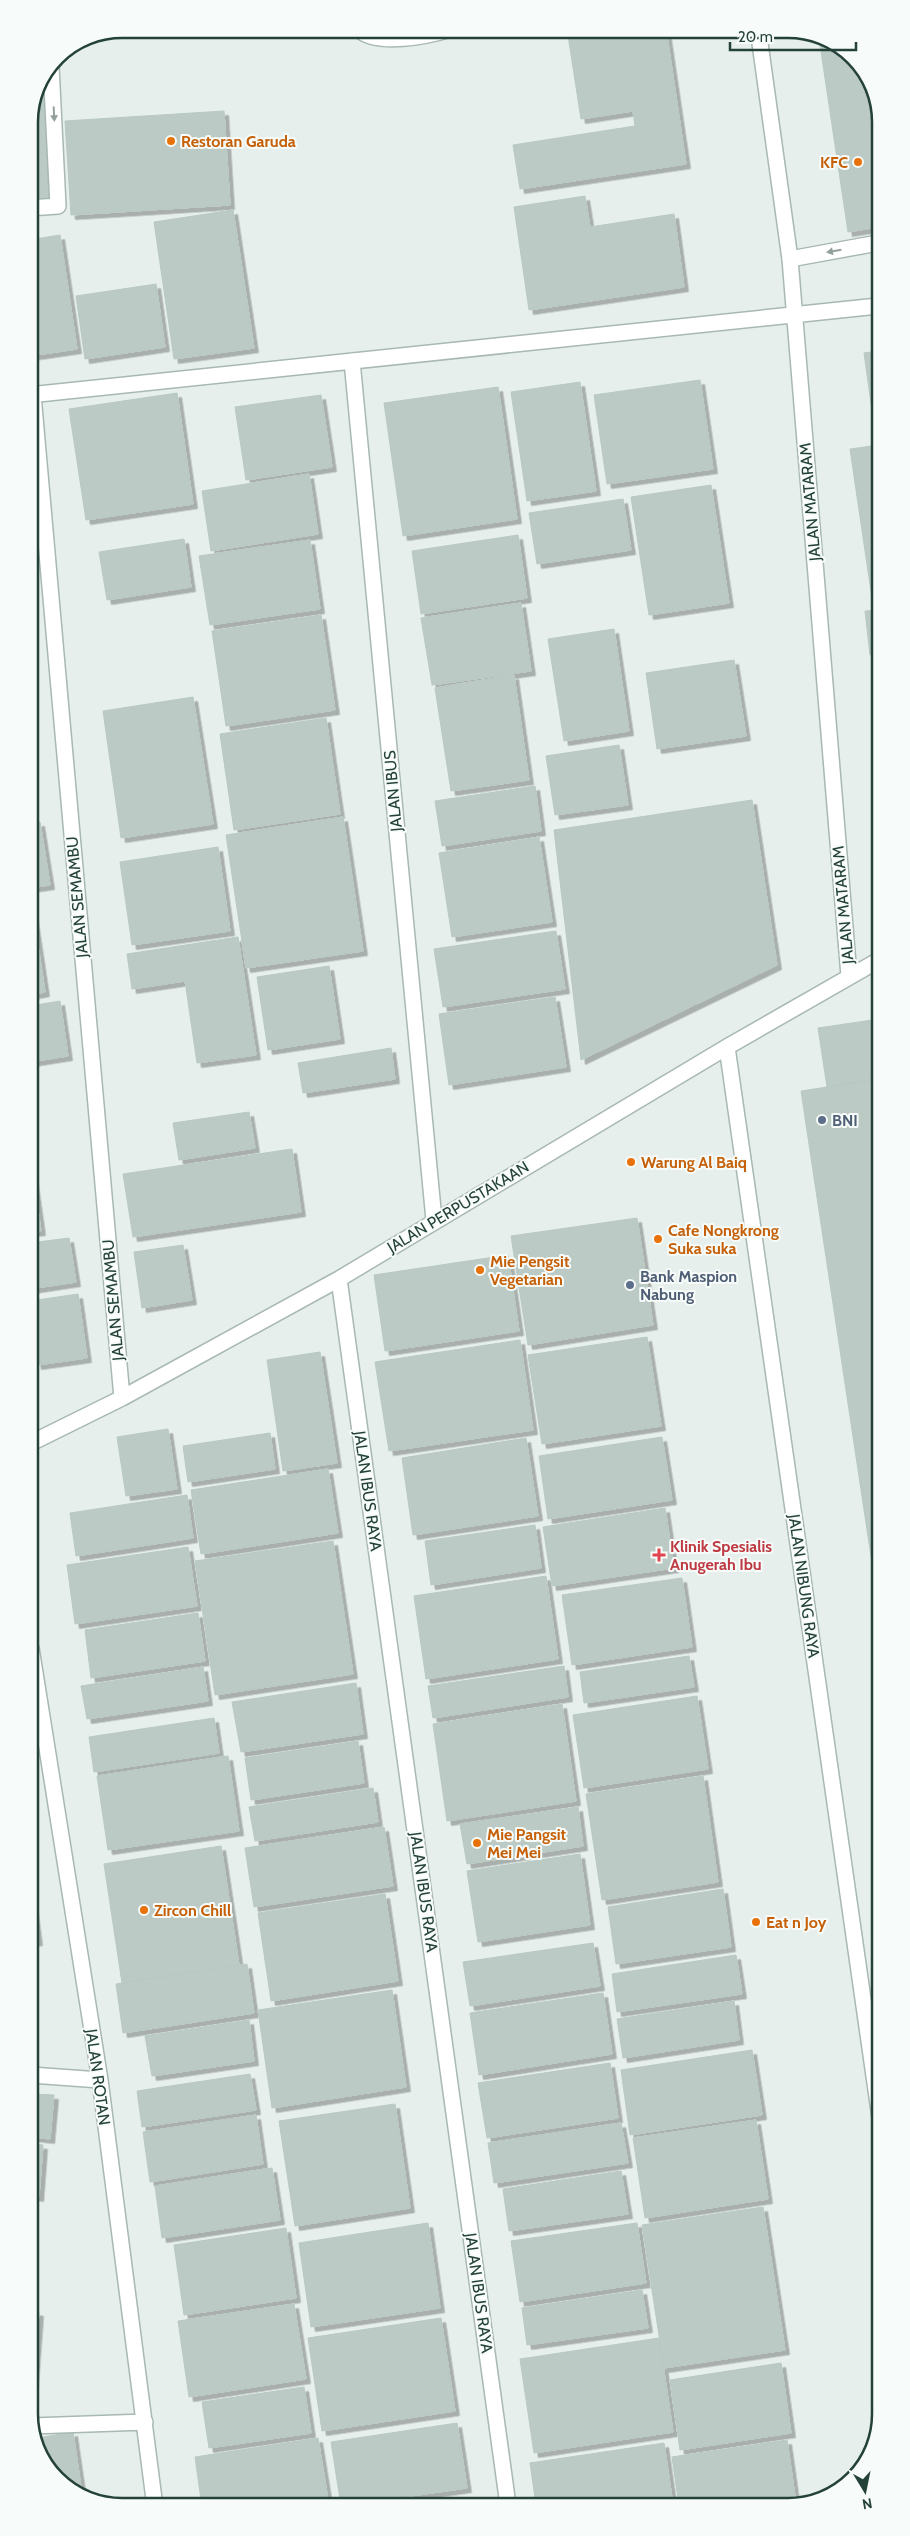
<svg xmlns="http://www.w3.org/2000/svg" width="910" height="2536" font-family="Cabin,sans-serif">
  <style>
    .building { fill: #bbcac4; stroke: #b8c9c2; filter: url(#shadow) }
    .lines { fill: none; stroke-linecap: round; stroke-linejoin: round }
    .lane-casing { stroke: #a8b8b2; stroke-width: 18 }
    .street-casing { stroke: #a8b8b2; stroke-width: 18 }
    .lane { stroke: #fff; stroke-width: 15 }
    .street { stroke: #fff; stroke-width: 15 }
    .oneway { fill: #92a09c }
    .food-dot { fill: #e8710a; stroke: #f7fbf9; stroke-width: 2 }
    .service-dot { fill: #5c6f8a; stroke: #f7fbf9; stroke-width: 2 }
    .health-dot { fill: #e0444e; stroke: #f7fbf9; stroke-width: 2 }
    .labels { text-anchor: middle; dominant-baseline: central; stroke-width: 4; stroke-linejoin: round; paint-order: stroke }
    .food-label { font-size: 16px; font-weight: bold; fill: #c56008; stroke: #f7fbf9; text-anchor: start }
    .street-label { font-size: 16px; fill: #24423a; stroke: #f7fbf9 }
    .service-label { font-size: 16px; font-weight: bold; fill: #4e5e75; stroke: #f7fbf9; text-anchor: start }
    .health-label { font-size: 16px; font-weight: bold; fill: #be3a42; stroke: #f7fbf9; text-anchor: start }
    .rim { fill: none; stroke: #24423a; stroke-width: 2.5 }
  </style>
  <defs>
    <filter id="shadow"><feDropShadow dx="4.5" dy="4.5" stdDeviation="0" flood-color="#0004"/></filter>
  </defs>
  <rect width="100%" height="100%" fill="#e6efeb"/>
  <path class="building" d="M567 29H666L686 164 520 189 513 145 635 126 633 111 581 119Z
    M819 38 845 48 878 97V227L848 232Z
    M47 76 57 204 29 207V115Z
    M224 111 230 205 71 215 65 121Z
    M585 196 590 227 674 214 684 287 529 310 514 207Z
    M233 210 254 348 174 359 154 222Z
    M60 235 77 349 29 356V240Z
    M156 284 165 347 85 359 76 296Z
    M878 351V417L873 418 864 353Z
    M700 380 713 469 607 484 594 395Z
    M580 382 596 491 527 501 511 392Z
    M498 387 517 519 403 536 384 403Z
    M177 393 193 504 86 520 69 409Z
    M321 395 332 467 246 480 235 407Z
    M879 445V604L873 605 850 449Z
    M309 474 318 534 211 551 202 491Z
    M711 485 729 603 649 615 631 497Z
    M623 499 631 550 537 564 529 513Z
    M518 535 527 598 421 614 412 551Z
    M184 539 191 587 107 600 99 552Z
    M310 540 320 609 210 625 199 556Z
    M521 603 531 671 432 685 421 618Z
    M879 610V654L870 655 865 611Z
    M321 615 335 710 226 726 212 631Z
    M614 629 629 731 564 741 548 639Z
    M734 660 746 736 657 749 646 673Z
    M514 675 529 780 451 791 435 688Z
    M193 697 213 824 121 838 103 711Z
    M326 718 340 814 234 830 220 734Z
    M619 745 628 805 555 815 546 756Z
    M535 786 541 831 442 846 435 801Z
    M752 800 777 965 581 1060 554 830Z
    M343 817 363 951 246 968 226 835Z
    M40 822 50 885 30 888V823Z
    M539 837 552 922 452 937 439 853Z
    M218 847 230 931 132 945 120 862Z
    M30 892 45 992 30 995Z
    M556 931 565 989 443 1007 434 949Z
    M238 937 256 1055 197 1063 185 981 132 989 127 954Z
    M329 966 340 1039 268 1050 257 977Z
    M555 997 566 1067 449 1085 439 1014Z
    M60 1001 68 1056 30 1062V1006Z
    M879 1019V1061L875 1062 878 1079 827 1087 818 1028Z
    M391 1048 395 1079 303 1093 298 1063Z
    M879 1079 880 1616 801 1091Z
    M249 1112 255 1148 179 1160 173 1123Z
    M292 1149 301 1212 133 1237 123 1174Z
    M31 1160 41 1231 30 1232V1160Z
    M637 1218 653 1325 528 1345 511 1236Z
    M69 1238 76 1282 30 1289V1243Z
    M183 1245 192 1300 142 1308 134 1252Z
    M508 1255 519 1331 385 1351 374 1275Z
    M78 1294 87 1358 37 1365 31 1323 30 1301Z
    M647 1337 661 1426 542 1444 528 1355Z
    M520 1340 533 1430 389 1451 375 1362Z
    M320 1352 337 1463 283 1471 267 1360Z
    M168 1429 177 1489 126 1496 117 1437Z
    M270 1433 275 1469 188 1482 183 1446Z
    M662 1437 672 1500 548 1519 539 1456Z
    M526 1438 538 1516 413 1535 402 1458Z
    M328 1469 338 1533 201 1554 191 1490Z
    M187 1495 193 1538 76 1556 70 1513Z
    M665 1508 674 1568 552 1586 543 1527Z
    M535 1525 541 1568 431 1585 425 1541Z
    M333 1541 353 1674 215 1695 195 1561Z
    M188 1547 197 1606 75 1624 67 1565Z
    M546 1576 558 1659 426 1679 414 1596Z
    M682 1578 692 1647 572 1665 562 1595Z
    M198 1613 205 1661 91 1678 85 1630Z
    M689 1656 694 1687 584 1703 580 1672Z
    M564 1666 568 1697 433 1718 428 1686Z
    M203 1667 208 1701 87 1719 81 1686Z
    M356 1683 363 1734 241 1752 232 1702Z
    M697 1696 708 1769 584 1788 573 1715Z
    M562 1704 576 1801 447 1821 433 1724Z
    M214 1718 219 1753 94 1772 89 1737Z
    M358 1741 364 1783 251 1800 245 1758Z
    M228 1756 239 1831 108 1850 97 1776Z
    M703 1776 718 1882 602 1900 586 1794Z
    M373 1788 378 1822 255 1841 249 1807Z
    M578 1807 583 1846 467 1864 460 1824Z
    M384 1827 393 1886 254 1907 245 1848Z
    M221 1846 239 1965 122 1983 104 1864Z
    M580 1854 590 1925 478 1942 467 1871Z
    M723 1889 731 1947 616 1964 608 1907Z
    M385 1894 398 1981 271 2001 258 1913Z
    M32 1896 38 1941 31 1942V1896Z
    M593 1943 600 1986 470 2006 463 1962Z
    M736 1955 742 1994 617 2012 612 1974Z
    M247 1964 254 2013 123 2033 116 1984Z
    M392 1990 406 2087 272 2108 258 2010Z
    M603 1993 612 2054 479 2075 470 2013Z
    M734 2001 739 2040 623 2058 617 2019Z
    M249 2020 254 2061 152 2076 145 2036Z
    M752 2050 762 2115 630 2135 621 2070Z
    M610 2063 618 2118 487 2138 478 2083Z
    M250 2074 256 2110 142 2127 137 2091Z
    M32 2094 54 2095 50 2139 32 2137Z
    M395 2104 410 2208 295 2226 279 2121Z
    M256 2115 263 2164 150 2182 143 2132Z
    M756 2120 768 2199 645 2218 633 2138Z
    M621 2123 628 2163 494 2183 488 2143Z
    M32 2144 43 2145 39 2197 32 2196Z
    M272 2168 280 2220 162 2238 155 2186Z
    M621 2171 628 2214 509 2231 503 2189Z
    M763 2207 785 2350 664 2368 642 2225Z
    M428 2223 440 2308 311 2327 299 2243Z
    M637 2223 646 2283 520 2302 511 2241Z
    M286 2228 296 2298 184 2315 174 2245Z
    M642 2290 648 2328 527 2345 522 2308Z
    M294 2304 306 2379 189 2397 178 2321Z
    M32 2311 39 2312 32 2405Z
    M441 2318 455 2411 322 2431 308 2338Z
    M659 2338 673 2432 534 2453 520 2359Z
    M781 2363 791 2433 680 2450 670 2380Z
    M304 2387 311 2433 209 2448 202 2402Z
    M457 2423 467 2488 341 2506 331 2442Z
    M73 2432 82 2494 60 2485 32 2439Z
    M318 2438 329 2506 202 2507 195 2457Z
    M787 2440 796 2504 679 2505 672 2457Z
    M664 2443 673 2505H536L530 2463Z
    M464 2500 465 2506H424Z"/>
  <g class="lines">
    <g class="lane-casing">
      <path id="lane" d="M358 29C377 47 428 36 451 29
        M29 208 58 206 51 66
        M790 259 878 243"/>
    </g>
    <g class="street-casing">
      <path id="street" d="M758 29 790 259 849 976
        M352 361 434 1220
        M29 395 878 306
        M33 395 122 1398
        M727 1047 881 2125
        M339 1279 508 2505
        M31 1443 122 1398 339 1279 727 1047 879 960
        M31 1648 100 2080 155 2507
        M31 2075 100 2080
        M32 2426 145 2422"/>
    </g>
    <use href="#lane" class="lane"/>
    <use href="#street" class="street"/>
  </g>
  <defs><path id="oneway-solid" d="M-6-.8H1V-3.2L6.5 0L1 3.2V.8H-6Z" transform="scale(1.25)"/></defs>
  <g class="oneway">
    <use href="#oneway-solid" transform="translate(54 114) rotate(87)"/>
    <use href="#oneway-solid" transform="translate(834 251) rotate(170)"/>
  </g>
  <g class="food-dot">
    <circle cx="171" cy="141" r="5"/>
    <circle cx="858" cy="162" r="5"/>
    <circle cx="631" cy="1162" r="5"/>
    <circle cx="658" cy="1239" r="5"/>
    <circle cx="480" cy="1270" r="5"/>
    <circle cx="477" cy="1843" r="5"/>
    <circle cx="144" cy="1910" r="5"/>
    <circle cx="756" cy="1922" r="5"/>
  </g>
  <g class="service-dot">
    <circle cx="822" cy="1120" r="5"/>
    <circle cx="630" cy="1285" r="5"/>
  </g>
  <path class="health-dot" d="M656.5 1547.5h5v5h5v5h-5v5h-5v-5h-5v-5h5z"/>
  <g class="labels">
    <g class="food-label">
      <text x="181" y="141">Restoran Garuda</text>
      <text x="848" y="162" text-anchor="end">KFC</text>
      <text x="641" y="1162">Warung Al Baiq</text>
      <text x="668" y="1230">Cafe Nongkrong<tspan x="668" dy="18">Suka suka</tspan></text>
      <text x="490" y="1261">Mie Pengsit<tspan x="490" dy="18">Vegetarian</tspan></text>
      <text x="487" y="1834">Mie Pangsit<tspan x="487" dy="18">Mei Mei</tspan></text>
      <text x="154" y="1910">Zircon Chill</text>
      <text x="766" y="1922">Eat n Joy</text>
    </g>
    <g class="street-label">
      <text transform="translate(810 502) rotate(-95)">JALAN MATARAM</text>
      <text transform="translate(393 791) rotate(-95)">JALAN IBUS</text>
      <text transform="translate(77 897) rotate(-95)">JALAN SEMAMBU</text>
      <text transform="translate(843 905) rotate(-95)">JALAN MATARAM</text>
      <text transform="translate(458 1207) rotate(-31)">JALAN PERPUSTAKAAN</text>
      <text transform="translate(113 1300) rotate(-95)">JALAN SEMAMBU</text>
      <text transform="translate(368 1491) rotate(82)">JALAN IBUS RAYA</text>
      <text transform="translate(804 1586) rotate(82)">JALAN NIBUNG RAYA</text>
      <text transform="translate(424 1892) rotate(82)">JALAN IBUS RAYA</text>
      <text transform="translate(98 2077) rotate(82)">JALAN ROTAN</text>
      <text transform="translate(479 2293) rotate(82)">JALAN IBUS RAYA</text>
    </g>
    <g class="service-label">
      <text x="832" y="1120">BNI</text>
      <text x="640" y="1276">Bank Maspion<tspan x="640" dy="18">Nabung</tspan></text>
    </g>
    <g class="health-label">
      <text x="670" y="1546">Klinik Spesialis<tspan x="670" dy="18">Anugerah Ibu</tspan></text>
    </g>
  </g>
  <path d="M0 0H910V2536H0ZM122 38H788A84 84 0 0 1 872 122V2414A84 84 0 0 1 788 2498H122A84 84 0 0 1 38 2414V122A84 84 0 0 1 122 38Z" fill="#f7fbf9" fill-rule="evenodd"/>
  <path class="rim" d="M122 38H788A84 84 0 0 1 872 122V2414A84 84 0 0 1 788 2498H122A84 84 0 0 1 38 2414V122A84 84 0 0 1 122 38Z"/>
  <g transform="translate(865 2491) rotate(170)" stroke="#f7fbf9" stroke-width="4" paint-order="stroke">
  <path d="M0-4L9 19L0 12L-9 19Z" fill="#24423a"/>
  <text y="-8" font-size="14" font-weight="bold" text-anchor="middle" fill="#24423a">N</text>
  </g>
  <path d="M730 42v8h126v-8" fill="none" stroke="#24423a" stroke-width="2.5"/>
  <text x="738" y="42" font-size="15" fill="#24423a" stroke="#f7fbf9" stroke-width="4" paint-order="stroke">20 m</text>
</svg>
